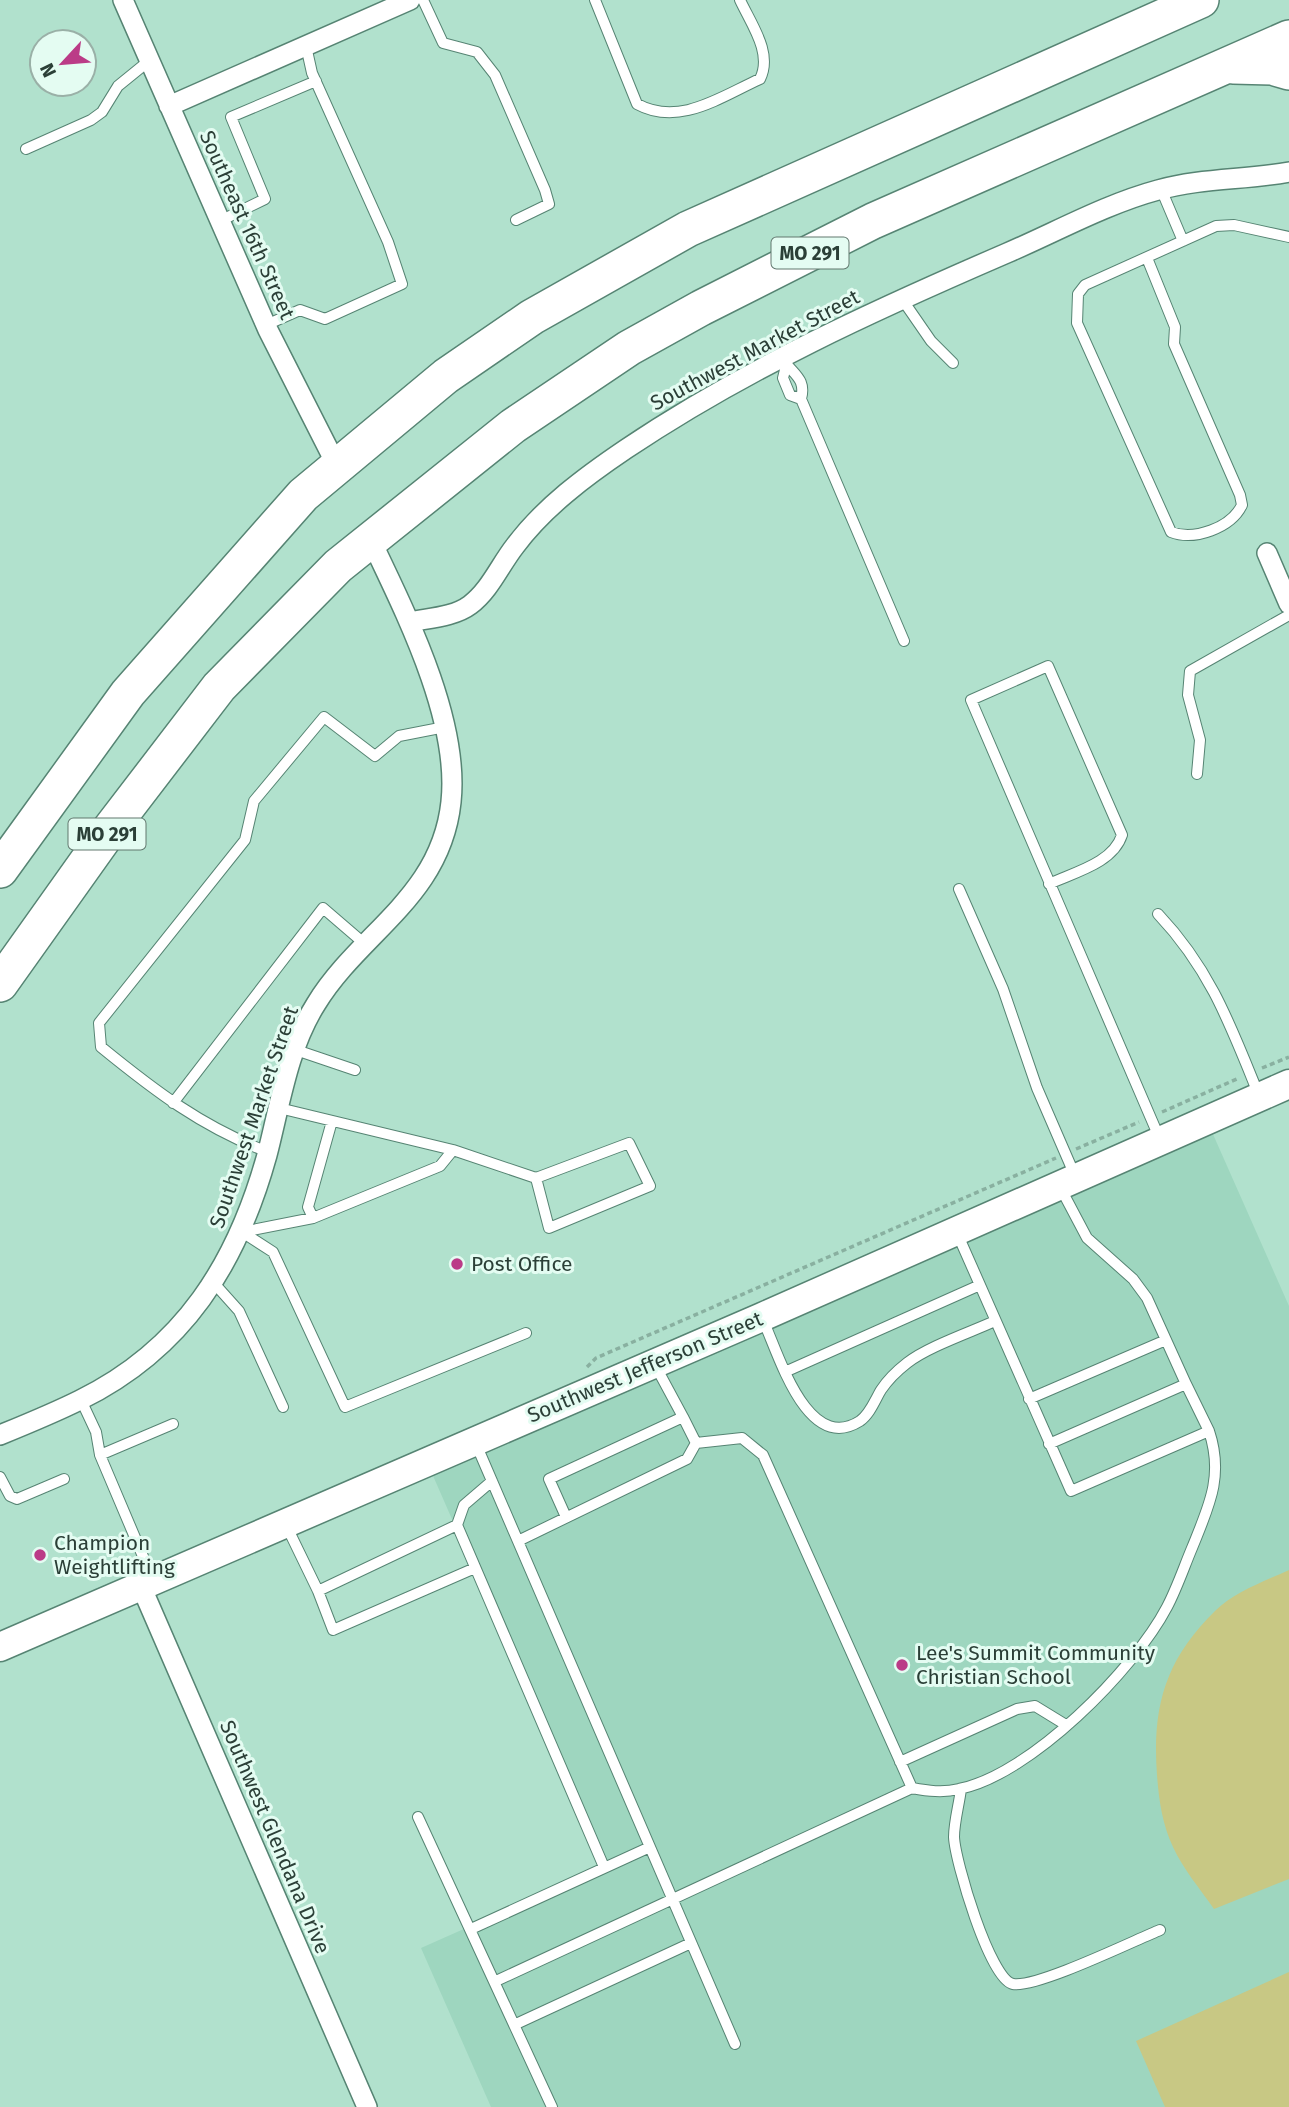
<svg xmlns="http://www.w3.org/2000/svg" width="1289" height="2107" font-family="'Fira Sans',sans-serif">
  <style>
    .built { fill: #9ed6bf }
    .green { fill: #c8c884 }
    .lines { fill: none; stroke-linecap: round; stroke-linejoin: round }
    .lane-casing { stroke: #568473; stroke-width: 12 }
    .street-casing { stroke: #568473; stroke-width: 22 }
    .secondary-casing { stroke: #568473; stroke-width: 31 }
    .highway-casing { stroke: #568473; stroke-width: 38 }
    .path { stroke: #89b0a0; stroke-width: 3.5; stroke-dasharray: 5 3.5; stroke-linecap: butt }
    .lane { stroke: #fff; stroke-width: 10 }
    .street { stroke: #fff; stroke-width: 19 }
    .secondary { stroke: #fff; stroke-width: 28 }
    .highway { stroke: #fff; stroke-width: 35 }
    .poi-dot { fill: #bb3b87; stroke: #e4fcf2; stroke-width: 2.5 }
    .labels { text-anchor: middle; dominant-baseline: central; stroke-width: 6; stroke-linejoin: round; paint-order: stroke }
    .shield { fill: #e4fcf2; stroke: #62786f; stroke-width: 2 }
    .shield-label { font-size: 19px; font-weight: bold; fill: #2b3f37 }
    .street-label { font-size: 21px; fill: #2b3f37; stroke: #e4fcf2 }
    .poi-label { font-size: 21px; fill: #2b3f37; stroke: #e4fcf2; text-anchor: start }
  </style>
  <rect width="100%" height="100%" fill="#b1e1cd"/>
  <path class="built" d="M1212 1132 1289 1306V2107H491L421 1948 604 1867 427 1462Z"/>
  <path class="green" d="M1289 1570V1879L1214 1909C1201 1890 1183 1869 1173 1847 1162 1823 1159 1801 1157 1775 1152 1707 1165 1660 1215 1611 1234 1592 1265 1581 1289 1570Z
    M1289 1972V2107H1165L1136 2041Z"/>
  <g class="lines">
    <g class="lane-casing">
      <path id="lane" d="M423 0 443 43 477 52 495 75 545 190 549 204 516 220
        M595 0 637 104C679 127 720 97 760 79 773 53 751 24 740 0
        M26 149 91 120 102 112 118 86 150 60
        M1161 189 1183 241
        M220 221 265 199 231 117 316 81
        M1147 258 1175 327 1174 344 1240 495 1242 505C1231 528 1194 541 1171 532L1077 323 1078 294 1085 285 1216 226 1234 225 1289 237
        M902 299 931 341 953 363
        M266 325 300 310 325 319 402 284 388 242 312 73 306 46
        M782 357C791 374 807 377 801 399L790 395 783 378 786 366
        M801 399 904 641
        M1197 774 1200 740 1188 695 1190 671 1289 615
        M1049 884C1075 872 1113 863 1122 835L1048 666 971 700C1033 846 1097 991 1159 1137
        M959 889 1003 989 1037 1088 1076 1178
        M1158 914C1210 969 1230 1024 1258 1093
        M296 1050 355 1070
        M173 1103 323 908 366 945
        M279 1108 453 1150 536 1178 629 1143 650 1186 549 1228 536 1178
        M268 1152C202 1127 155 1091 101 1047L99 1023 245 840 254 801 324 717 375 756 399 736 445 727
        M313 1218 308 1207 332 1121
        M242 1232 273 1252 345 1407 526 1333
        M242 1232 313 1218 440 1166 453 1150
        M957 1233 1071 1491 1209 1431 1186 1384
        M213 1282 239 1311 283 1407
        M762 1318C778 1351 806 1455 860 1421 870 1414 875 1400 881 1390 887 1381 898 1370 907 1363 927 1347 971 1332 995 1321
        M787 1371 980 1285
        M1029 1399 1166 1340
        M81 1400 96 1432 100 1455 173 1424
        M683 1417 696 1443
        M476 1444 735 2044
        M1049 1444 1186 1384 1147 1298 1133 1279 1087 1238 1060 1187
        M100 1455 153 1580
        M0 1477 10 1496 17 1499 64 1479
        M492 1481 464 1505 457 1525 604 1867
        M566 1517 549 1479 683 1417 655 1365
        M286 1525 318 1591 457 1525
        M518 1541 687 1459 696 1443
        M318 1591 333 1630 475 1568
        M900 1762 1017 1709 1035 1706 1066 1725
        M912 1788C928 1791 943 1793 959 1789 1030 1775 1134 1670 1167 1607 1177 1588 1184 1567 1192 1548 1209 1506 1224 1476 1209 1431
        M961 1789C959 1805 954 1822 954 1837 955 1861 990 1980 1013 1984 1037 1988 1133 1941 1160 1930
        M418 1817 552 2107
        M471 1929 650 1847
        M496 1981 912 1788 763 1455 742 1438 696 1443
        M516 2024 691 1943"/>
    </g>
    <g class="street-casing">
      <path id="street" d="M123 0 268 330 337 466
        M169 106 410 0
        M1267 553 1289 604
        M410 622C429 618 454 617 470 605 490 590 500 565 515 546 544 507 586 476 626 449 745 369 875 310 1007 253 1056 232 1106 204 1158 190 1201 178 1245 180 1289 172
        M0 1435C27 1424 54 1413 80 1400 184 1349 237 1263 267 1155 280 1105 288 1048 316 1004 360 932 441 897 451 802 460 719 405 612 370 538
        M141 1586 367 2107"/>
    </g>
    <g class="secondary-casing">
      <path id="secondary" d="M0 1647 762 1317 1289 1084"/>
    </g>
    <g class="highway-casing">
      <path id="highway" d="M1233 66 1272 67 1289 72
        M0 870 128 693 303 495 446 376 532 317 688 229 1201 0
        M0 984 111 828 219 687 338 566 513 426 629 348 701 308 873 221 1289 38"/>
    </g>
    <path class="path" d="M1262 1068 1289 1057
      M1162 1112 1239 1078
      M1076 1149 1139 1122
      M587 1367 596 1358 1056 1158"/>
    <use href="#lane" class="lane"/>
    <use href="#street" class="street"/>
    <use href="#secondary" class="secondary"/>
    <use href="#highway" class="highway"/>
  </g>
  <g class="poi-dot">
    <circle cx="457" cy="1264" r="7"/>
    <circle cx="40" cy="1555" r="7"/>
    <circle cx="902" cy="1665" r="7"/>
  </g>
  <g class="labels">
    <g class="shield">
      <rect x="771.5" y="237.5" width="77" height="31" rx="5"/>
      <rect x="68.5" y="818.5" width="77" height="31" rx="5"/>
    </g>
    <g class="shield-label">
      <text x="810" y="253">MO 291</text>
      <text x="107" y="834">MO 291</text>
    </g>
    <g class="street-label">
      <text transform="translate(247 225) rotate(66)">Southeast 16th Street</text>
      <text transform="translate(755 350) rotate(-28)">Southwest Market Street</text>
      <text transform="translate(254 1117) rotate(-71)">Southwest Market Street</text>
      <text transform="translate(645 1367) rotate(-23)">Southwest Jefferson Street</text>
      <text transform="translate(275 1837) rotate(67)">Southwest Glendana Drive</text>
    </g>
    <g class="poi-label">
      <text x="471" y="1264">Post Office</text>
      <text x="54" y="1543">Champion<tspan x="54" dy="24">Weightlifting</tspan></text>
      <text x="916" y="1653">Lee's Summit Community<tspan x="916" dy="24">Christian School</tspan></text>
    </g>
  </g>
  <g transform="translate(63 63) rotate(244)"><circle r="33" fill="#e4fcf2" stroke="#9ab0a7" stroke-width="2"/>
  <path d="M0-5L12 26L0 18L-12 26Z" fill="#bb3b87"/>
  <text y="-10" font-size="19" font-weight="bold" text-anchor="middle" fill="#2b3f37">N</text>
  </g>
</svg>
